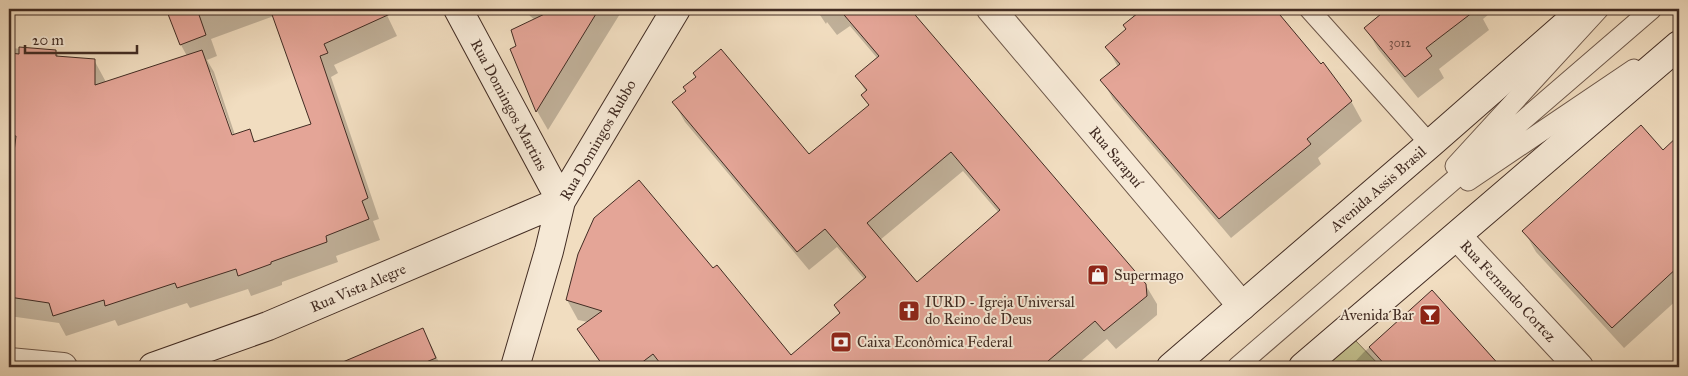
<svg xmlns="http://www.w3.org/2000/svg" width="1688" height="376" font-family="'IM FELL Great Primer',serif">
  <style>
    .green { fill: #c2bf8d; stroke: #827658 }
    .shadow { fill: #0003; fill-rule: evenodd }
    .building { fill: #e4a597; stroke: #422c23; fill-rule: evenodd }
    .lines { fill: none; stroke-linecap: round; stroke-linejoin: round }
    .lane-casing { stroke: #6e584a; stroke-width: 21 }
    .street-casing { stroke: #6e584a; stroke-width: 30 }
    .secondary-casing { stroke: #422c23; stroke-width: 30 }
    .lane { stroke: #f6e9d6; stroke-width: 19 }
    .street { stroke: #f6e9d6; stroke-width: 28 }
    .secondary { stroke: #f6e9d6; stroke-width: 28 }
    .labels { text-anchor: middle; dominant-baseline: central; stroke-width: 4; stroke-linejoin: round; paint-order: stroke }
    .number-label { font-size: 12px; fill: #6a4a40 }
    .street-label { font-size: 15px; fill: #422c23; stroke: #f6e9d6 }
    .poi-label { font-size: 15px; fill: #422c23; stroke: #f6e9d6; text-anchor: start }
  </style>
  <rect width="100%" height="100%" fill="#f1ddc0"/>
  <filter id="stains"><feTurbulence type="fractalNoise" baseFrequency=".004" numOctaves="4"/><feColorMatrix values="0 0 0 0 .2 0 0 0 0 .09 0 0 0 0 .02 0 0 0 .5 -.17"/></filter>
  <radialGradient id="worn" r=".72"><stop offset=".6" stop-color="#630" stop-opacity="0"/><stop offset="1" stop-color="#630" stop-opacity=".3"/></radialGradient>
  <path class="green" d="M1355 340 1381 367H1325Z"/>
  <path class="shadow" d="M167 9H384L397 36 334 65 338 73 331 77 379 219 373 221 380 240 336 256 338 262 282 282V285L251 296 248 289 190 308 187 303 118 326 115 320 66 336 59 323 9 316V48L56 51 59 58 94 60 106 82 187 56 181 45ZM274 16 312 125 256 143 249 131 235 135 214 72 207 60 217 56 211 39ZM208 72H211L235 141H232Z
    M526 9H623L548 130 537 111 511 50 518 47 535 20 530 16Z
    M816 9H908L1145 284 1157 304V315L1116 349 1107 339 1074 367H603L579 330 588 322 578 320 567 300 712 269 790 357 840 314 835 306 865 280 837 247 809 270 685 122 674 103 809 156 869 106 863 95 866 92 857 76 878 59 850 26 837 35 827 22 826 24ZM963 171 999 213 917 283 880 240Z
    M1127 9H1273L1351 101 1362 121 1318 158 1321 164 1231 238 1113 99 1102 80 1118 67 1107 47 1127 30 1135 17Z
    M1391 9H1495L1483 19 1489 30 1439 69 1444 78 1418 98 1378 49 1366 28Z
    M1599 164 1679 260V298L1624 348 1536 252 1524 231Z
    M1432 292 1499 367H1350L1364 352Z
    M422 330 432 347 441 367H346L371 357Z"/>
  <path class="building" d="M166 9H197L206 35 180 45Z
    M270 9H401L324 44 328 53 320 56 368 198 362 201 369 219 326 236 327 242 271 262V264L238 276 236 269 177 288 175 283 105 306 104 300 53 316 49 303 9 297V191L16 136 9 135V53L19 54V47L56 50V56L95 59V85L202 50 232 135 250 129 254 142 311 124Z
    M555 9H599L536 112 510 49 516 46 511 30Z
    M839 9H910L1146 284 1147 296 1104 331 1095 321 1041 367H663L653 354 636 367H604L577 329 602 311 566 300 578 254 594 218 639 180 713 268 717 265 791 355 840 313 834 305 866 277 825 229 797 252 672 102 686 91 683 87 696 77 693 73 721 49 809 154 869 105 861 95 867 90 855 76 879 56ZM951 152 1000 210 917 282 867 223Z
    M1143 9H1275L1321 64 1323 62 1352 101 1307 139 1311 144 1219 219 1100 80 1120 64 1105 47 1126 29 1123 25Z
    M1387 9H1477L1426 48 1432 56 1405 77 1364 28Z
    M1641 125 1663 150 1679 135V266L1612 328 1522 231Z
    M1432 290 1501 367H1387L1369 347Z
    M423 328 436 358 414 367H331Z"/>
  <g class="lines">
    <g class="lane-casing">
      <path id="lane" d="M1309 9 1430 144
        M1455 166 1599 9
        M1468 181 1634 69
        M1237 367 1652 9"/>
    </g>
    <g class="street-casing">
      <path id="street" d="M991 9 1242 306
        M1457 236 1579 367
        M9 362 63 367"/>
    </g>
    <g class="secondary-casing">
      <path id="secondary" d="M458 9 561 201
        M153 367 268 326 561 201
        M515 367 549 251 561 201 676 9
        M1171 367 1430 144 1584 9
        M1303 367 1679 45"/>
    </g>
    <use href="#lane" class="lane"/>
    <use href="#street" class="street"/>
    <use href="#secondary" class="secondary"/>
  </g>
  <defs>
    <g id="shop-square" transform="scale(1.125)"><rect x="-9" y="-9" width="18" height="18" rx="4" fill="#8f2418" stroke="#f6e9d6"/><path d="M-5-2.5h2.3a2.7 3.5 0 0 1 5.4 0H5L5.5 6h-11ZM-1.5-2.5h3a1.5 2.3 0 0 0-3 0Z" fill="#fff"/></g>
    <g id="church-square" transform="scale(1.125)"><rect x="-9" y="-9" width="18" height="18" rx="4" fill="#8f2418" stroke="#f6e9d6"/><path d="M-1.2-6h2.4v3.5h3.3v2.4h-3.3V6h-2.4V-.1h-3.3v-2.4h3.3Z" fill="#fff"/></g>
    <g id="bar-square" transform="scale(1.125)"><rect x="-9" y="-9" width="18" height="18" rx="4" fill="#8f2418" stroke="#f6e9d6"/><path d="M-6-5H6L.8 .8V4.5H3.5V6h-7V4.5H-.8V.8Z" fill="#fff"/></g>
    <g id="bank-square" transform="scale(1.125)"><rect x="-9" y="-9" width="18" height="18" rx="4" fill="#8f2418" stroke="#f6e9d6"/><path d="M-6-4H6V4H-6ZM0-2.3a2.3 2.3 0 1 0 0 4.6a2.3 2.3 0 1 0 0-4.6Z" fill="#fff"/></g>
  </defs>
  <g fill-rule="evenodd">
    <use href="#shop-square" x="1098" y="275"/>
    <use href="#church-square" x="909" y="311"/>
    <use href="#bar-square" x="1430" y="315"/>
    <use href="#bank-square" x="841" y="342"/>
  </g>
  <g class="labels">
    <g class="number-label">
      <text x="1400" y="43">3012</text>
    </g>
    <g class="street-label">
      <text transform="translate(509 105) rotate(62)">Rua Domingos Martins</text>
      <text transform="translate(598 140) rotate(-60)">Rua Domingos Rubbo</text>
      <text transform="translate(1116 157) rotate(50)">Rua Sarapuí</text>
      <text transform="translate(1378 189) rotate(-41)">Avenida Assis Brasil</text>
      <text transform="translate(358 288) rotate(-23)">Rua Vista Alegre</text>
      <text transform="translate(1508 291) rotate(47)">Rua Fernando Cortez</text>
    </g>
    <g class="poi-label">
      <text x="1114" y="275">Supermago</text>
      <text x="925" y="302">IURD - Igreja Universal<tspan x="925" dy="17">do Reino de Deus</tspan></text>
      <text x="1414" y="315" text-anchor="end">Avenida Bar</text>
      <text x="857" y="342">Caixa Econômica Federal</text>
    </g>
  </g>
  <rect width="1688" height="376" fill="none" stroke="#f1ddc0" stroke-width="30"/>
  <rect x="10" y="10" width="1668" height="356" fill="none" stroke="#422c23" stroke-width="2.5"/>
  <rect x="15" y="15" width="1658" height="346" fill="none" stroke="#422c23"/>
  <path d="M25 45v8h112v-8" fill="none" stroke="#422c23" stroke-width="2.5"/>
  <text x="32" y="45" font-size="15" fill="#422c23" stroke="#f6e9d6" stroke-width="4" paint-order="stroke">20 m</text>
  <rect width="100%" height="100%" filter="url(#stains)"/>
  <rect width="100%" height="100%" fill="url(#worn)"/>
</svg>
